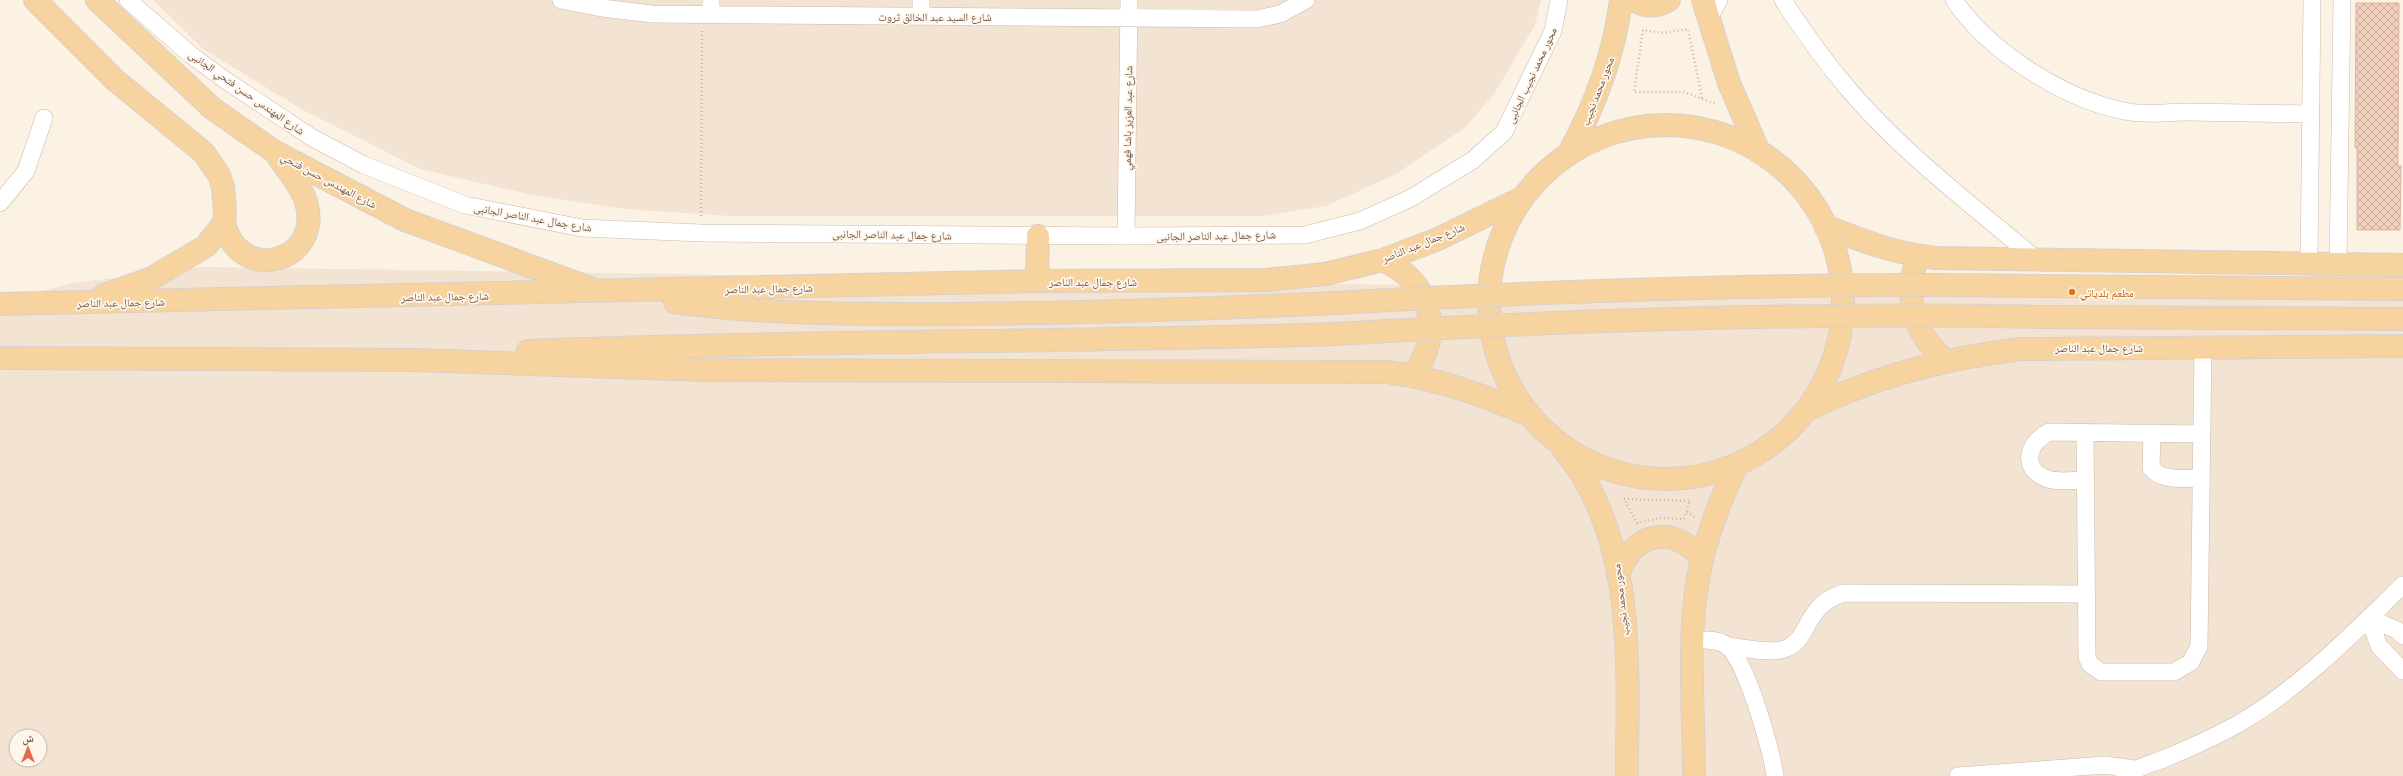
<svg xmlns="http://www.w3.org/2000/svg" width="2403" height="776" font-family="'Golos Text','Noto Naskh Arabic',sans-serif">
  <style>
    .residential { fill: #f3e3d3; fill-rule: evenodd }
    .building { fill: url(#building-cross-hatch); stroke: #e2b59e }
    .lines { fill: none; stroke-linecap: round; stroke-linejoin: round }
    .minor-casing { stroke: #ccb9ab; stroke-width: 18 }
    .major-casing { stroke: #d8d0cd; stroke-width: 24 }
    .path { stroke: #d4b3a0; stroke-width: 2.5; stroke-dasharray: 1 3; stroke-linecap: butt }
    .minor { stroke: #fff; stroke-width: 17 }
    .major { stroke: #f7d49f; stroke-width: 22 }
    .major-bridge-casing { stroke: #d8d0cd; stroke-width: 24; stroke-linecap: butt }
    .major-bridge { stroke: #f7d49f; stroke-width: 22 }
    .food-dot { fill: #e8710a; stroke: #fef6ea; stroke-width: 1.5 }
    .labels { text-anchor: middle; dominant-baseline: central; stroke-width: 3.5; stroke-linejoin: round; paint-order: stroke }
    .street-label { font-size: 11px; fill: #73584b; stroke: #fef6ea }
    .food-label { font-size: 11px; fill: #c56008; stroke: #fef6ea; text-anchor: start }
  </style>
  <defs>
    <pattern id="building-cross-hatch" width="8" height="8" patternUnits="userSpaceOnUse"><rect width="8" height="8" fill="#f0cfbd"/><path d="M0 0l8 8M0 8l8-8" fill="none" stroke="#c7ab9c"/></pattern>
  </defs>
  <rect width="100%" height="100%" fill="#fbf2e4"/>
  <path class="residential" d="M153 0H1541L1535 25 1494 94 1466 127 1396 174 1326 206 1262 216H731L625 209 532 195 420 169 303 110 203 49Z
    M203 267 1672 289 2403 293V776H0V296L25 295 74 283ZM16 736H40V760H16Z"/>
  <path class="building" d="M2356 3H2399L2398 166H2401L2400 230H2357V148H2355Z"/>
  <g class="lines">
    <g class="minor-casing">
      <path id="minor" d="M128 0 191 55 225 80 311 137 364 165 465 205 582 228 701 233 1126 236 1305 235 1360 221 1411 198 1473 160 1504 132 1553 31 1559 0
        M561 0 602 8 652 14 1257 19 1280 14 1306 0
        M711 0V14
        M1783 0C1803 31 1825 62 1850 91 1903 153 1974 207 2037 260
        M1954 0C1989 52 2066 101 2129 112 2147 115 2168 112 2186 112 2227 113 2269 113 2310 114
        M921 16V0
        M1708 20 1719 0
        M0 203 26 171 44 118
        M1126 236 1129 0
        M2309 263 2312 0
        M2338 264 2342 0
        M2085 432 2087 657 2090 664 2101 672H2174L2191 662 2199 646 2203 346
        M2152 433 2151 468C2162 482 2185 478 2201 478
        M2085 480C2074 480 2059 483 2048 479 2021 470 2026 443 2049 432L2201 434
        M2369 618 2379 646 2403 671
        M2369 618 2397 630 2403 636
        M1694 640C1704 640 1717 639 1726 645 1746 659 1772 751 1775 776
        M1728 646C1744 648 1765 653 1781 650 1803 645 1804 625 1817 610 1824 601 1833 597 1843 593L2086 594
        M1958 776 2105 765 2134 769
        M2124 776C2137 767 2151 764 2166 758 2192 747 2218 736 2243 721 2303 685 2353 633 2403 585"/>
    </g>
    <g class="major-casing">
      <path id="major" d="M35 0 115 80 204 153 219 175 223 187 225 211 224 223 206 246 152 278 104 295
        M97 0 213 109 275 152 405 220 590 288
        M1634 0C1646 8 1658 7 1669 0
        M1703 0 1729 83 1759 152
        M1489 302a177 177 0 1 1 354 0a177 177 0 1 1-354 0Z
        M1568 155C1595 106 1614 56 1621 0
        M224 223C239 286 324 262 306 202 301 185 286 169 277 155
        M1825 226C1865 242 1893 253 1936 258L2403 265
        M1918 256C1903 296 1913 333 1946 361
        M1383 260C1431 282 1445 332 1413 375
        M1037 281 1038 236
        M2041 286 2403 289
        M675 302C760 314 847 314 933 314 1067 314 1200 309 1334 303
        M0 304 1037 281 1266 280 1325 274 1383 260 1438 239 1522 198
        M2045 317 2403 319
        M528 351C797 340 1066 343 1335 334
        M0 358 415 360 703 370 1388 372C1439 379 1483 395 1529 415
        M1807 410C1874 376 1946 358 2021 349L2403 346
        M1564 450C1638 539 1627 668 1627 776
        M1618 575C1633 532 1672 524 1702 558
        M1694 776C1694 711 1687 643 1698 579 1705 538 1720 501 1737 464"/>
    </g>
    <path class="path" d="M1702 98 1688 29 1664 33 1643 30 1634 92H1684L1716 104
      M701 216 702 31
      M1624 499 1690 501 1684 519 1660 518 1637 523Z
      M1687 512 1695 517"/>
    <use href="#minor" class="minor"/>
    <use href="#major" class="major"/>
    <g class="major-bridge-casing">
      <path id="major-bridge" d="M1334 303C1569 290 1805 282 2041 286
        M1335 334C1572 320 1808 312 2045 317"/>
    </g>
    <use href="#major-bridge" class="major-bridge"/>
  </g>
  <circle class="food-dot" cx="2072" cy="292" r="4"/>
  <g class="labels">
    <g class="street-label">
      <text x="935" y="16">شارع السيد عبد الخالق ثروت</text>
      <text transform="translate(1531 75) rotate(-65)">محور محمد نجيب الجانبى</text>
      <text transform="translate(1597 91) rotate(-69)">محور محمد نجيب</text>
      <text transform="translate(247 92) rotate(35)">شارع المهندس حسن فتحي الجانبى</text>
      <text transform="translate(1127 118) rotate(-89)">شارع عبد العزيز باشا فهمي</text>
      <text transform="translate(329 180) rotate(28)">شارع المهندس حسن فتحي</text>
      <text transform="translate(533 217) rotate(10)">شارع جمال عبد الناصر الجانبى</text>
      <text transform="translate(892 234) rotate(1)">شارع جمال عبد الناصر الجانبى</text>
      <text transform="translate(1216 235) rotate(-1)">شارع جمال عبد الناصر الجانبى</text>
      <text transform="translate(1423 242) rotate(-22)">شارع جمال عبد الناصر</text>
      <text x="1093" y="281">شارع جمال عبد الناصر</text>
      <text transform="translate(769 288) rotate(-1)">شارع جمال عبد الناصر</text>
      <text transform="translate(445 296) rotate(-1)">شارع جمال عبد الناصر</text>
      <text transform="translate(121 302) rotate(-1)">شارع جمال عبد الناصر</text>
      <text x="2099" y="347">شارع جمال عبد الناصر</text>
      <text transform="translate(1620 600) rotate(-97)">محور محمد نجيب</text>
    </g>
    <g class="food-label">
      <text x="2080" y="292">مطعم بلدياتي</text>
    </g>
  </g>
  <g transform="translate(28 748)"><circle r="19" fill="#fef6ea" stroke="#c6b7aa"/>
  <path d="M0-3L7 15L0 10L-7 15Z" fill="#e16a4e"/>
  <text y="-6" font-size="11" font-weight="bold" text-anchor="middle" fill="#73584b">ش</text>
  </g>
</svg>
